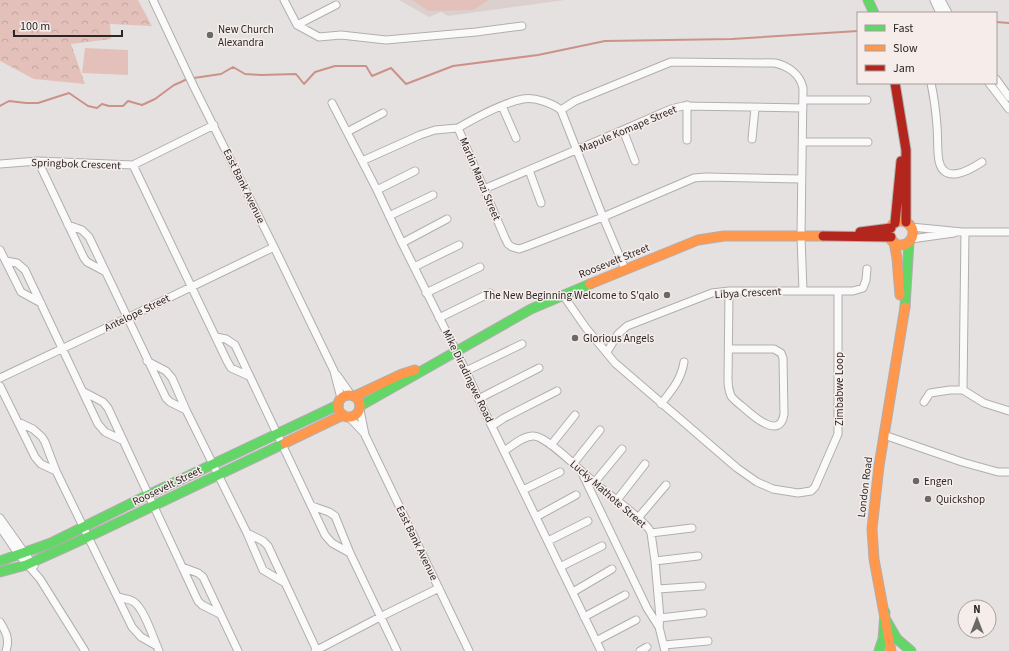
<svg xmlns="http://www.w3.org/2000/svg" width="1009" height="651" font-family="'Source Sans 3',sans-serif">
  <style>
    .built { fill: #dcd0ce }
    .forest { fill: url(#forest-crowns) }
    .pitch { fill: #e3c1ba }
    .lines { fill: none; stroke-linecap: round; stroke-linejoin: round }
    .stream { stroke: #cb9287; stroke-width: 2 }
    .street-casing { stroke: #b2aeae; stroke-width: 9 }
    .fast-casing { stroke: #b2aeae; stroke-width: 11 }
    .slow-casing { stroke: #b2aeae; stroke-width: 11 }
    .jam-casing { stroke: #b2aeae; stroke-width: 11 }
    .street { stroke: #fbfafa; stroke-width: 7 }
    .fast { stroke: #63d668; stroke-width: 9 }
    .slow { stroke: #ff974d; stroke-width: 9 }
    .jam { stroke: #b3261e; stroke-width: 9 }
    .poi-dot { fill: #6c6868; stroke: #f6edeb; stroke-width: 1.5 }
    .labels { text-anchor: middle; dominant-baseline: central; stroke-width: 3; stroke-linejoin: round; paint-order: stroke }
    .poi-label { font-size: 11px; fill: #2b2727; stroke: #f6edeb; text-anchor: start }
    .street-label { font-size: 11px; fill: #2b2727; stroke: #f6edeb }
  </style>
  <defs>
    <pattern id="forest-crowns" width="20" height="18" patternUnits="userSpaceOnUse"><rect width="20" height="18" fill="#e3c1ba"/><path d="M2 6a3 3 0 1 1 6 0M12 15a3 3 0 1 1 6 0" fill="none" stroke="#c3a6a0"/></pattern>
  </defs>
  <rect width="100%" height="100%" fill="#e6e1e1"/>
  <path class="built" d="M399 0H565L448 16 441 12 429 17Z"/>
  <path class="forest" d="M0 0H138L152 26 110 24 111 39 71 44 85 84 34 79 0 61Z"/>
  <path class="pitch" d="M412 0H489L473 10 429 11Z
    M85 48 128 50V75L82 73Z"/>
  <g class="lines">
    <path class="stream" d="M996 22 1009 23
      M0 106 9 101 26 103H38L69 93 88 106 97 108 102 104 109 106H123L128 101 142 105 155 99 174 85 181 82 187 79 221 74 233 67 245 74 261 75 296 74 304 84 315 72 335 66H366L372 76 391 68 406 84 453 66 538 55 605 41 732 39 858 31"/>
    <g class="street-casing">
      <path id="street" d="M153 0 194 87 274 247 334 371 341 398
        M284 0 297 25 319 37 341 35 386 40 476 32 522 26
        M934 0 940 13
        M941 0 948 13
        M297 25 336 5
        M996 79 1009 97
        M931 83C934 97 936 112 937 126 938 138 937 150 939 161 944 185 970 170 982 162
        M989 83 1009 109
        M803 100H867
        M332 103 377 190 402 243 466 371 479 400 601 651
        M687 105V140
        M502 106 516 138
        M561 110 603 217 625 269
        M623 130 635 161
        M347 132 383 113
        M752 139 755 108
        M803 142H868
        M38 161 84 258 87 262 104 271
        M362 161 420 135 435 130 458 128
        M0 164 38 161 133 165 214 125
        M133 165 227 361 231 368 249 376
        M529 170 541 203
        M801 179 706 177 694 178 603 217 525 247 519 249 512 247 508 244 505 238 458 128C477 117 502 103 523 99 535 97 552 103 561 110L575 101 671 62 775 63C788 66 800 74 803 88L801 236 803 291
        M484 189 623 130 671 109 683 106 803 108
        M377 190 415 171
        M389 216 433 195
        M68 225 82 230 89 237 166 398 170 402 186 410
        M911 227 962 232H1009
        M911 239 954 233
        M402 243 447 219
        M0 250 21 292 41 303
        M6 261 17 263 25 270 98 424 105 432 122 440
        M414 267 459 245
        M426 293 480 267
        M563 295 586 328 615 363 737 468 757 482 773 489 798 493 811 491 815 487 838 434V292
        M439 318 490 293
        M216 337 226 339 235 345 325 535 332 543 350 553
        M729 349H774L781 353 783 358 784 414C780 441 752 415 743 407 739 404 734 400 731 396 729 391 728 386 728 380L729 291
        M607 352 618 334 627 326 712 293 729 291H853L863 288 866 280 867 269
        M147 361 166 371 172 378 186 410 247 533 263 570 285 583
        M466 371 522 344
        M337 375 351 395
        M0 378 127 318 274 247
        M0 386 35 457 41 464 56 471
        M963 390 965 232
        M963 390 984 403 1009 411
        M84 392 103 402 108 408 198 601 202 605 220 614
        M479 400 484 396 539 368
        M924 402 930 393 950 390H963
        M661 404C672 390 681 380 684 362
        M360 410 365 435 469 651
        M349 417 364 433
        M18 422 33 429 42 437 45 442 56 471 132 627 141 637 157 646
        M492 426 504 418 557 391
        M884 435 962 462 998 472H1009
        M551 445 575 415
        M504 451C512 446 524 435 534 436 548 437 581 472 594 482 612 498 634 511 649 529L651 533 655 561 660 618 659 627 665 651
        M573 464 600 430
        M583 475 647 608 659 627
        M594 483 622 449
        M523 490 560 472
        M617 500 645 464
        M312 506 329 512 335 516 350 553 397 651
        M536 517 576 495
        M0 518 34 566
        M638 518 666 485
        M0 527 19 555 40 579 85 651
        M247 533 263 541 268 546 317 651
        M651 533 692 528
        M548 541 588 521
        M655 561 698 556
        M182 567 198 573 203 577 238 651
        M560 567 602 546
        M658 589 702 586
        M573 592 612 569
        M119 597C124 599 130 599 134 602 144 608 154 640 159 651
        M584 617 625 595
        M660 618 703 613
        M0 622C6 632 10 639 6 651
        M596 641 636 620
        M664 645 708 641
        M315 651 380 617 439 588
        M640 651 647 647"/>
    </g>
    <g class="fast-casing">
      <path id="fast" d="M868 0 874 13
        M905 307 909 242
        M360 406 531 309 590 284
        M0 561 51 543 148 495 338 405
        M0 572 26 565 88 537 285 443
        M886 620 897 639 911 651
        M879 651 883 639 885 612"/>
    </g>
    <g class="slow-casing">
      <path id="slow" d="M889 233a12 12 0 1 1 24 0a12 12 0 1 1-24 0Z
        M894 242 897 258 900 295
        M590 284 698 240 724 236H823
        M338 406a11 11 0 1 1 22 0a11 11 0 1 1-22 0Z
        M355 396 402 374 415 370
        M285 443 343 415
        M891 651 874 559 872 529 879 466 905 307"/>
    </g>
    <g class="jam-casing">
      <path id="jam" d="M895 83 906 150V222
        M895 223 901 161
        M860 232 891 228
        M823 236 891 237"/>
    </g>
    <use href="#street" class="street"/>
    <use href="#fast" class="fast"/>
    <use href="#slow" class="slow"/>
    <use href="#jam" class="jam"/>
  </g>
  <g class="poi-dot">
    <circle cx="210" cy="35" r="4"/>
    <circle cx="667" cy="295" r="4"/>
    <circle cx="575" cy="338" r="4"/>
    <circle cx="916" cy="481" r="4"/>
    <circle cx="928" cy="499" r="4"/>
  </g>
  <g class="labels">
    <g class="poi-label">
      <text x="218" y="29">New Church<tspan x="218" dy="13">Alexandra</tspan></text>
      <text x="659" y="295" text-anchor="end">The New Beginning Welcome to S'qalo</text>
      <text x="583" y="338">Glorious Angels</text>
      <text x="924" y="481">Engen</text>
      <text x="936" y="499">Quickshop</text>
    </g>
    <g class="street-label">
      <text transform="translate(628 129) rotate(-23)">Mapule Komape Street</text>
      <text transform="translate(76 164) rotate(2)">Springbok Crescent</text>
      <text transform="translate(480 179) rotate(67)">Martin Manzi Street</text>
      <text transform="translate(244 186) rotate(64)">East Bank Avenue</text>
      <text transform="translate(614 261) rotate(-22)">Roosevelt Street</text>
      <text transform="translate(748 293) rotate(-3)">Libya Crescent</text>
      <text transform="translate(137 313) rotate(-26)">Antelope Street</text>
      <text transform="translate(468 376) rotate(64)">Mike Diradingwe Road</text>
      <text transform="translate(839 389) rotate(-90)">Zimbabwe Loop</text>
      <text transform="translate(167 486) rotate(-26)">Roosevelt Street</text>
      <text transform="translate(865 487) rotate(-83)">London Road</text>
      <text transform="translate(608 494) rotate(41)">Lucky Mathote Street</text>
      <text transform="translate(417 543) rotate(64)">East Bank Avenue</text>
    </g>
  </g>
  <rect x="857" y="12" width="140" height="72" fill="#f6edeb" stroke="#a59e9d"/>
  <rect x="865" y="25" width="20" height="6" fill="#63d668" stroke="#a59e9d"/>
  <text x="893" y="32" font-size="12" fill="#2b2727">Fast</text>
  <rect x="865" y="45" width="20" height="6" fill="#ff974d" stroke="#a59e9d"/>
  <text x="893" y="52" font-size="12" fill="#2b2727">Slow</text>
  <rect x="865" y="65" width="20" height="6" fill="#b3261e" stroke="#a59e9d"/>
  <text x="893" y="72" font-size="12" fill="#2b2727">Jam</text>
  <g transform="translate(977 619)"><circle r="19" fill="#f6edeb" stroke="#a59e9d"/>
  <path d="M0-3L7 15L0 10L-7 15Z" fill="#6c6868"/>
  <text y="-6" font-size="11" font-weight="bold" text-anchor="middle" fill="#2b2727">N</text>
  </g>
  <path d="M14 30v6h108v-6" fill="none" stroke="#2b2727" stroke-width="2"/>
  <text x="20" y="30" font-size="12" fill="#2b2727" stroke="#f6edeb" stroke-width="3" paint-order="stroke">100 m</text>
</svg>
